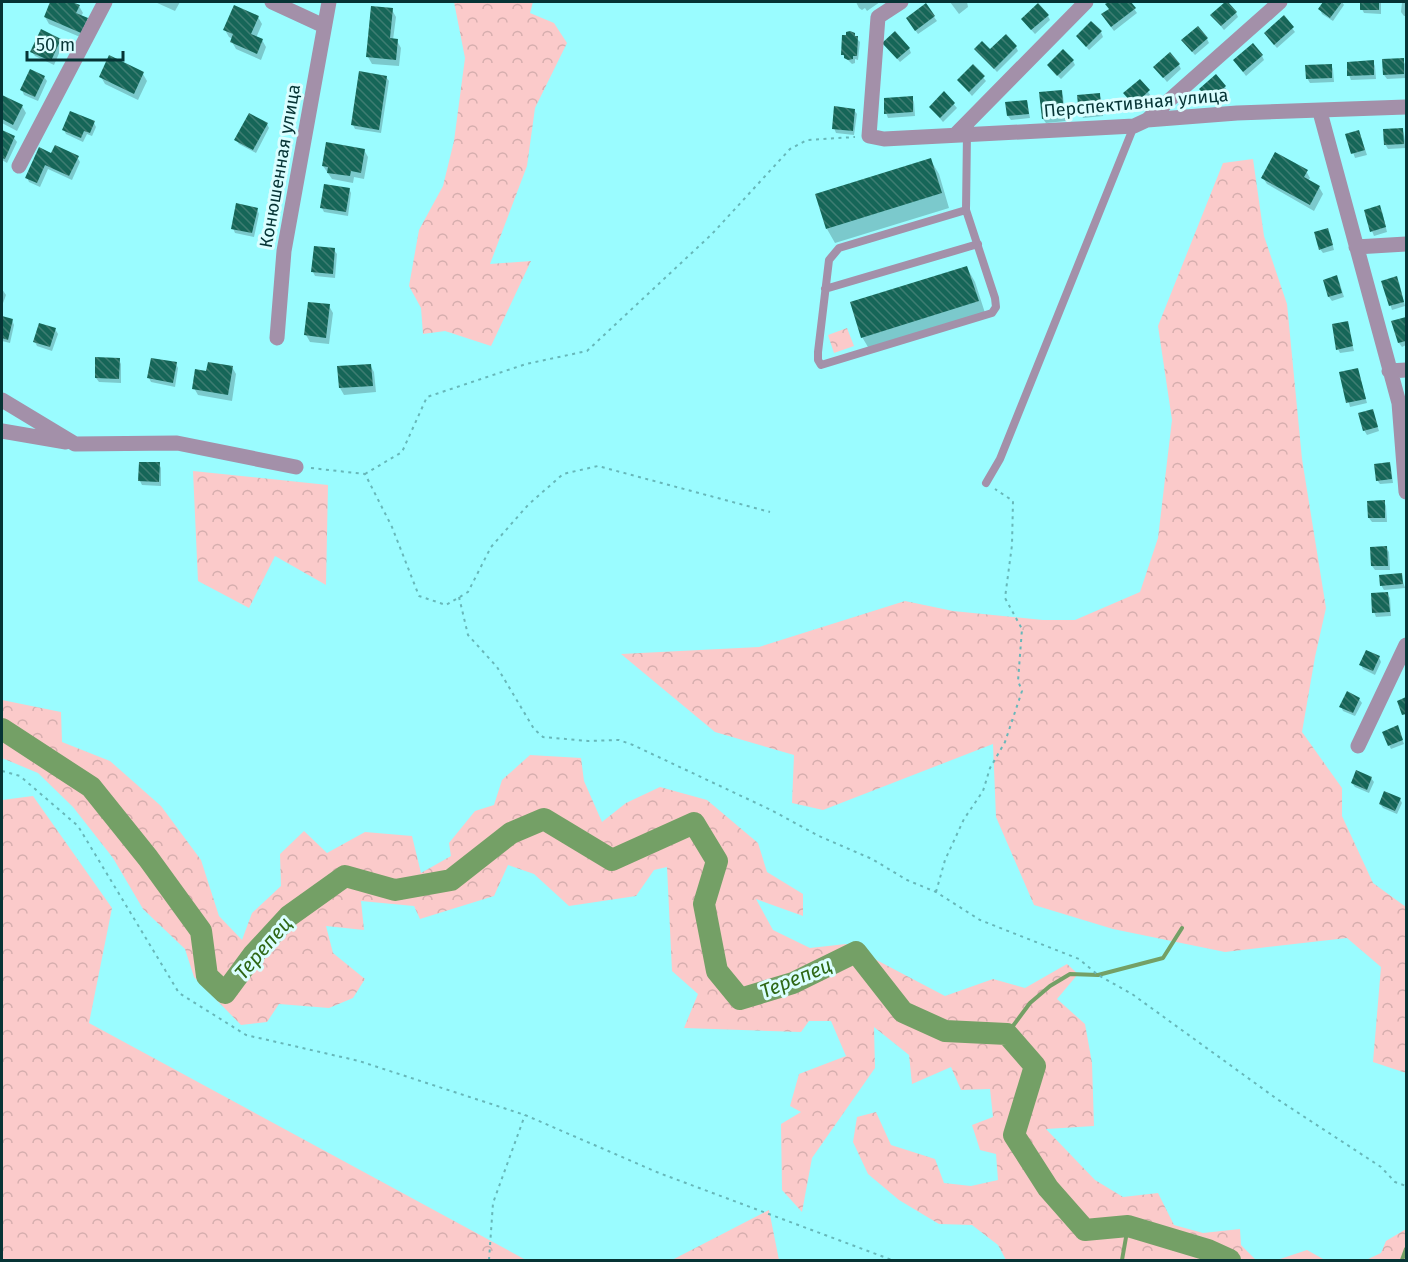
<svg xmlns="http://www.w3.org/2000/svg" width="1408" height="1262" font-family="'Fira Sans',sans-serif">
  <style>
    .forest { fill: url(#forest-crowns) }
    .shadow { fill: #0003 }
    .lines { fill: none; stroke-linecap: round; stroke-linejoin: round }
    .stream { stroke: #74a066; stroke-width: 4 }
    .river { stroke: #74a066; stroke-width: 22 }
    .building { fill: url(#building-back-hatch) }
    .path { stroke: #67b7b9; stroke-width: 2; stroke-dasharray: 3 4.5; stroke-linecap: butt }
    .lane { stroke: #a390a9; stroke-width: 8 }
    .street { stroke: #a390a9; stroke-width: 15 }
    .labels { text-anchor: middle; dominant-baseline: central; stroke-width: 6; stroke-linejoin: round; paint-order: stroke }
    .street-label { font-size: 18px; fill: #063435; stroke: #dafeff }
    .water-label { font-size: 20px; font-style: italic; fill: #2e6715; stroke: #dafeff }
  </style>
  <defs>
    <pattern id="forest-crowns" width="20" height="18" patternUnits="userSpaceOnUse" patternTransform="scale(1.5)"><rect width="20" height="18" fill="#fbcaca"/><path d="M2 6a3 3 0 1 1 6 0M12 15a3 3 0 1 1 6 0" fill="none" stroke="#d6aeae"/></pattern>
    <pattern id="building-back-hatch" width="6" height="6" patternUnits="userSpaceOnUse" patternTransform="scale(1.5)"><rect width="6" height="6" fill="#166658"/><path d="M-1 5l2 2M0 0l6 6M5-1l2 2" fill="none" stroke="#3e7d72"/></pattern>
  </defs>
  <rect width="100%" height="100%" fill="#9afcff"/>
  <path class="forest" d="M454 2H533L530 13 554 23 567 43 535 108 527 166 490 264 531 261 491 346 445 331 423 334 421 308 409 286 419 230 443 186 454 141 465 58Z
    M1253 159 1264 236 1287 304 1302 459 1326 608 1315 657 1302 732 1342 788V816L1373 883 1406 907V1073L1373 1062 1381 967 1347 938 1225 952 1113 929 1034 905 996 817 993 744 823 810 792 803 794 755 715 732 621 654 759 647 905 601 953 611 1043 620H1075L1140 592 1158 538 1172 420 1158 326 1223 163Z
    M847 328 854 346 834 353 828 335Z
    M193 471 328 485 326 585 275 556 249 608 198 581Z
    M2 700 61 712 62 742 110 761 161 806 201 860 219 916 242 940 252 913 281 886 280 854 304 831 327 853 365 832 412 836 421 873 451 856 449 843 475 811 494 805 502 780 530 755 581 758 584 781 602 822 626 803 660 787 707 800 758 843 767 872 803 894V916L756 899 773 930 810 948 846 944 945 996 993 979 1025 988 1067 964 1078 974 1057 999 1085 1024 1092 1063 1094 1126 1046 1129 1095 1180 1123 1197 1158 1193 1174 1225 1203 1233 1240 1229 1241 1245 1256 1260H1277L1307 1250 1325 1260H1006L998 1245 972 1225 939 1224 899 1200 868 1174 853 1142 857 1117 876 1112 891 1145 935 1159 944 1183 971 1186 998 1180 996 1154 980 1150 972 1125 993 1117 990 1089 961 1090 951 1067 912 1084 909 1055 874 1027 875 1068 812 1158 802 1212 782 1190 781 1124 801 1112 790 1106 799 1074 846 1056 831 1021H809L801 1032 684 1028 698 994 672 971 667 867 654 870 636 896 569 906 534 874 508 865 494 896 420 919 414 906 361 901 364 930 326 926 333 953 365 979 353 998 329 1008 279 1004 267 1022 241 1025 194 977 185 949 143 909 113 858 73 807 38 773 2 758Z
    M33 796 112 908 89 1023 526 1260H2V800Z
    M769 1210 779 1260H672Z
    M1406 1229V1260H1366L1381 1253 1386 1241Z"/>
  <path class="shadow" d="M52 2H68L79 6 83 13 81 16 87 19 91 26 85 39 49 24 45 17Z
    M155 2H180L175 11Z
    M856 2H880L867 11 865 8 862 10 859 8Z
    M950 2H967L968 7 959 14Z
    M1112 2H1129L1137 13 1114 31 1105 19 1110 10 1107 5Z
    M1325 2H1342L1344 5 1333 21 1322 14 1320 9Z
    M1362 2H1381V14L1364 13 1362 9Z
    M1402 2H1406V16H1404L1401 12Z
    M926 6 937 21 918 34 910 23Z
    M392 10 396 17 393 40 397 41 401 48 399 66 372 64 368 57Z
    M1236 13 1238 17 1224 30 1215 19Z
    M1048 16 1050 20 1035 34 1025 23Z
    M258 17 262 24 256 38 262 40 266 47 261 60 236 49 232 42 233 39 229 37 225 30Z
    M1284 18 1295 32 1277 48 1268 38Z
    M1101 32 1103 37 1089 50 1078 37Z
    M856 38 860 42 858 60 855 59V63L852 64 842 54Z
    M1207 39 1209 43 1195 55 1186 45Z
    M60 40 63 44 54 65 35 56 32 52Z
    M887 47 909 48 911 53 900 62Z
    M1016 47 1018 51 997 72 976 49 990 52Z
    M1262 56 1264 60 1246 76 1235 61Z
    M1403 60 1405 64 1406 78 1387 79 1384 75Z
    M1073 61 1075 65 1061 79 1051 69Z
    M1373 62 1375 66 1376 79 1351 80 1349 75Z
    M1179 65 1181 69 1167 82 1158 71Z
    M1331 65 1333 69 1334 82 1310 83 1307 78Z
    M973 66 986 81 972 96 959 81Z
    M143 74 147 81 138 100 105 84 101 77Z
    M44 77 47 81 38 101 24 95 22 90Z
    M386 77 389 81 381 133 355 129 353 125Z
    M1140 81 1151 96 1137 108 1128 98Z
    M1225 87 1227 91 1213 104 1204 94Z
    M1061 92 1063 96 1066 121 1046 123 1043 119 1041 93Z
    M944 93 957 108 943 122 930 107Z
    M1099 94 1101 98 1103 116 1083 118 1081 113Z
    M2 96 22 106 26 113 17 131 2 123Z
    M912 98 914 102 915 116 888 118 886 113Z
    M1027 101 1030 118 1011 120 1008 116Z
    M854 110 857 114 854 135 836 133 834 128Z
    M94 123 96 127 92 136 87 134 83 142 66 134 64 130Z
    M267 124 269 128 256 153 239 144 236 140Z
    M1402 129 1404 134 1406 148 1388 149 1385 144Z
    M1359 131 1367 155 1355 158 1347 135Z
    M2 132 14 138 17 142 7 163 2 160Z
    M364 150 368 157 364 179 354 177 353 183 332 179 323 166Z
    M52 155 77 157 80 162 72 180 48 169 40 187 29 182 27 177Z
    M930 159 939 174 949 208 835 243 827 229Z
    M1306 171 1310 178 1308 181 1319 187 1323 194 1314 211 1267 184 1263 178Z
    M349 189 351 193 348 216 324 212 322 208Z
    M257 209 259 214 254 237 235 233 233 228Z
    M1382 211 1387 232 1374 236 1372 231Z
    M1330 234 1334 250 1323 253 1320 249Z
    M334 250 337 254 335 278 315 276 313 272Z
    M967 268 975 282 986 316 871 352 862 337Z
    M1339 281 1344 297 1332 301 1329 297Z
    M1383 282H1399L1405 306 1392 310Z
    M2 289 6 295 2 306Z
    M329 306 333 313 329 344 310 342 306 335Z
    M2 318 12 320 14 325 10 343 2 341Z
    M1405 319 1406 345 1402 347 1399 343Z
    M1347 323 1354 351 1340 353 1338 349Z
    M55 329 58 334 52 351 37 346 35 342Z
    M119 360 121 364V383L99 382 96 378Z
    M176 364 178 368 175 387 151 382 149 378Z
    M370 365 374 372 376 392 344 395 340 388Z
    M232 367 236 374 232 401 198 395 194 388 208 373Z
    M1358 370 1367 403 1350 407 1341 373Z
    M1374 415 1379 431 1367 435 1364 430Z
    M1389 463 1391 468 1393 483 1380 484 1377 480Z
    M159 464 161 468V486L142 485 140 481Z
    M1384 502 1386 506 1387 522H1372L1369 518Z
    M1386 548 1389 552 1390 570H1375L1372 566Z
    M1401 575 1405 588 1384 590 1381 585Z
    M1387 593 1390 598 1391 616 1376 617 1374 612Z
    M1379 657 1381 662 1375 675 1363 669 1361 665Z
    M1359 699 1362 703 1355 716 1343 711 1341 706Z
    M1399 732 1404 744 1391 749 1389 745Z
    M1371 778 1374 782 1369 793 1355 787 1352 783Z
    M1400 799 1402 803 1397 814 1383 808 1380 804Z"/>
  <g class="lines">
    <path class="stream" d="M1007 1034 1030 1003 1050 986 1070 974 1098 975 1163 958 1182 928
      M1122 1260 1128 1226
      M1402 1260 1406 1249"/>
    <path class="river" d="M2 729 91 787 148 858 201 931 207 976 225 993 253 955 289 916 345 876 395 890 451 880 511 833 544 819 612 860 694 823 717 861 704 904 717 971 740 999 793 983 856 952 903 1012 945 1031 1007 1034 1035 1066 1014 1135 1048 1188 1085 1230 1128 1226 1208 1250 1230 1260"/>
  </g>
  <path class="building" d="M50 2H72L80 5 76 13 88 18 81 33 44 17Z
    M1109 2H1131L1136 8 1111 27 1101 14 1109 9 1105 4Z
    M1225 2H1228L1237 12 1221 26 1210 15Z
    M1323 2H1342L1330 18 1318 9Z
    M1360 2H1379V10H1360Z
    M926 3 935 16 915 31 906 18Z
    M1038 3 1049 15 1031 30 1021 19Z
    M234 5 259 16 251 34 263 39 257 54 230 42 233 34 223 30Z
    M371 6 393 8 390 38 398 39 396 60 366 57Z
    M1284 15 1294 27 1274 45 1264 33Z
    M1091 21 1102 31 1086 47 1076 36Z
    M1198 26 1208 38 1192 52 1181 40Z
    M41 29 61 39 51 61 30 52Z
    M850 31 855 33V36H858L857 56H853V59L848 60 844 58V55H841L842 35H846V32Z
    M895 31 910 48 897 59 882 43Z
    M1006 34 1017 46 994 69 974 49 982 41 990 49Z
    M1253 43 1263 55 1243 72 1233 60Z
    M1063 49 1074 60 1057 76 1047 65Z
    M1170 52 1180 64 1163 78 1153 67Z
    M109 55 144 72 134 94 99 77Z
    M1404 58V74L1383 75 1382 59Z
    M1374 60V75L1347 76V62Z
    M973 64 985 76 969 92 957 80Z
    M1332 64V78L1306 79 1305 65Z
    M30 69 45 76 35 97 20 90Z
    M359 71 387 76 379 130 351 125Z
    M1216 74 1226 86 1210 101 1199 89Z
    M1140 79 1150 90 1134 105 1123 93Z
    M1062 90 1064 117 1042 119 1039 92Z
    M944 91 955 103 940 118 929 107Z
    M1100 93 1101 112 1079 114 1077 95Z
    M2 95 23 105 13 125 2 119Z
    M913 96V112L884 114V98Z
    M1027 100 1029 114 1007 116 1005 102Z
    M834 106 855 109 853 131 832 129Z
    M70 111 95 121 90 133 84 131 81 138 62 130Z
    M249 113 268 123 253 150 234 140Z
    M1403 128 1404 144 1384 145 1383 129Z
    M2 130 15 136 5 159 2 158Z
    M1359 130 1365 150 1351 154 1345 134Z
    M326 142 365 149 361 173 351 171 350 176 327 173 328 167 322 166Z
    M55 145 79 156 69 176 45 165 37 183 25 178 39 147 51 153Z
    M1275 152 1308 170 1304 177 1320 186 1310 205 1261 178Z
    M931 158 942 193 826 229 815 194Z
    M324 184 350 188 346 212 320 208Z
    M236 203 258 208 252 233 231 229Z
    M1380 205 1386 227 1370 232 1364 210Z
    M1328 228 1333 245 1319 250 1314 232Z
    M314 246 335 248 333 274 311 272Z
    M967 266 979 301 861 338 850 302Z
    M1337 275 1342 293 1328 297 1323 280Z
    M1397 276 1404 302 1389 306 1381 281Z
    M308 302 330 304 326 338 304 335Z
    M2 316 13 319 8 340 2 338Z
    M1406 317V341L1398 343 1391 321Z
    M1348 321 1353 346 1336 350 1332 324Z
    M39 323 56 328 50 347 33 342Z
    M95 357 120 358 119 379 95 378Z
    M151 358 177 362 173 383 147 378Z
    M208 362 233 366 228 395 192 389 195 369 206 371Z
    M371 364 373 386 339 388 337 366Z
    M1358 368 1366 399 1346 403 1339 372Z
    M1373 409 1378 427 1363 431 1358 413Z
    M139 462H160L159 482 138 481Z
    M1390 462 1392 479 1376 481 1374 464Z
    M1385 500V518H1368L1367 501Z
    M1387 546 1388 566H1371L1370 547Z
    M1402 573 1403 584 1380 586 1379 575Z
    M1388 592 1390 612 1372 613 1371 593Z
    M1366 650 1380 656 1373 671 1359 665Z
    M1347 691 1360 698 1353 713 1339 707Z
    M1406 697V714L1402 715 1397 701Z
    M1398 725 1403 740 1388 746 1382 732Z
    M1356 770 1372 777 1367 790 1351 783Z
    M1384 791 1401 798 1395 811 1379 804Z"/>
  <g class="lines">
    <path class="path" d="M311 468 365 474 392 527 419 596 446 605 468 592 491 547 528 505 563 474 598 466 770 512
      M365 474 402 452 427 397 526 364 587 351 712 234 790 149 807 140 855 137
      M459 597 468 635 497 667 534 729 543 737 588 741 619 740 633 745 771 810 819 836 872 859 907 880 936 892 980 920 1079 959 1098 975 1132 994 1277 1099 1381 1167 1395 1182 1406 1186
      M2 771 20 776 78 826 179 993 246 1035 359 1061 525 1115 659 1173 892 1260
      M936 892 945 860 964 819 983 791 990 768 1005 742 1022 691 1018 681 1022 629 1005 598 1012 545 1013 501 995 489
      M489 1260 493 1203 525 1115"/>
    <path class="lane" d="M966 210 995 298 996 307 992 313 821 365 818 360V352L829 260 839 248 966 210 967 133
      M825 289 978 244
      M986 483 1000 459 1134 126"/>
    <path class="street" d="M272 2 324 26
      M901 2 878 17 869 136 884 139 1134 126 1147 120 1237 113 1406 107
      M1320 112 1399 403 1406 492
      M1147 120 1280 2
      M956 134 1086 2
      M19 166 105 2
      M1356 247 1406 244
      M277 338 284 251 329 2
      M1389 371 1406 370
      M2 400 75 444 177 443 296 467
      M2 431 66 442
      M1358 746 1406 645"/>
  </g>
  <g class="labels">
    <g class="street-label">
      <text transform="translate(1136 103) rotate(-5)">Перспективная улица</text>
      <text transform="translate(280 166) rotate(-80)">Конюшенная улица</text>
    </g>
    <g class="water-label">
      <text transform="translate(263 948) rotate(-49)">Терепец</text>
      <text transform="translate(796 978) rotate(-22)">Терепец</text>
    </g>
  </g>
  <rect width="1408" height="1262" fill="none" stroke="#063435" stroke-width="6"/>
  <path d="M27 51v9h96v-9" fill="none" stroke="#063435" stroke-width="3"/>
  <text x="36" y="51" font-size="18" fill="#063435" stroke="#dafeff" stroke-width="4.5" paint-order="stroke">50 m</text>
</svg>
